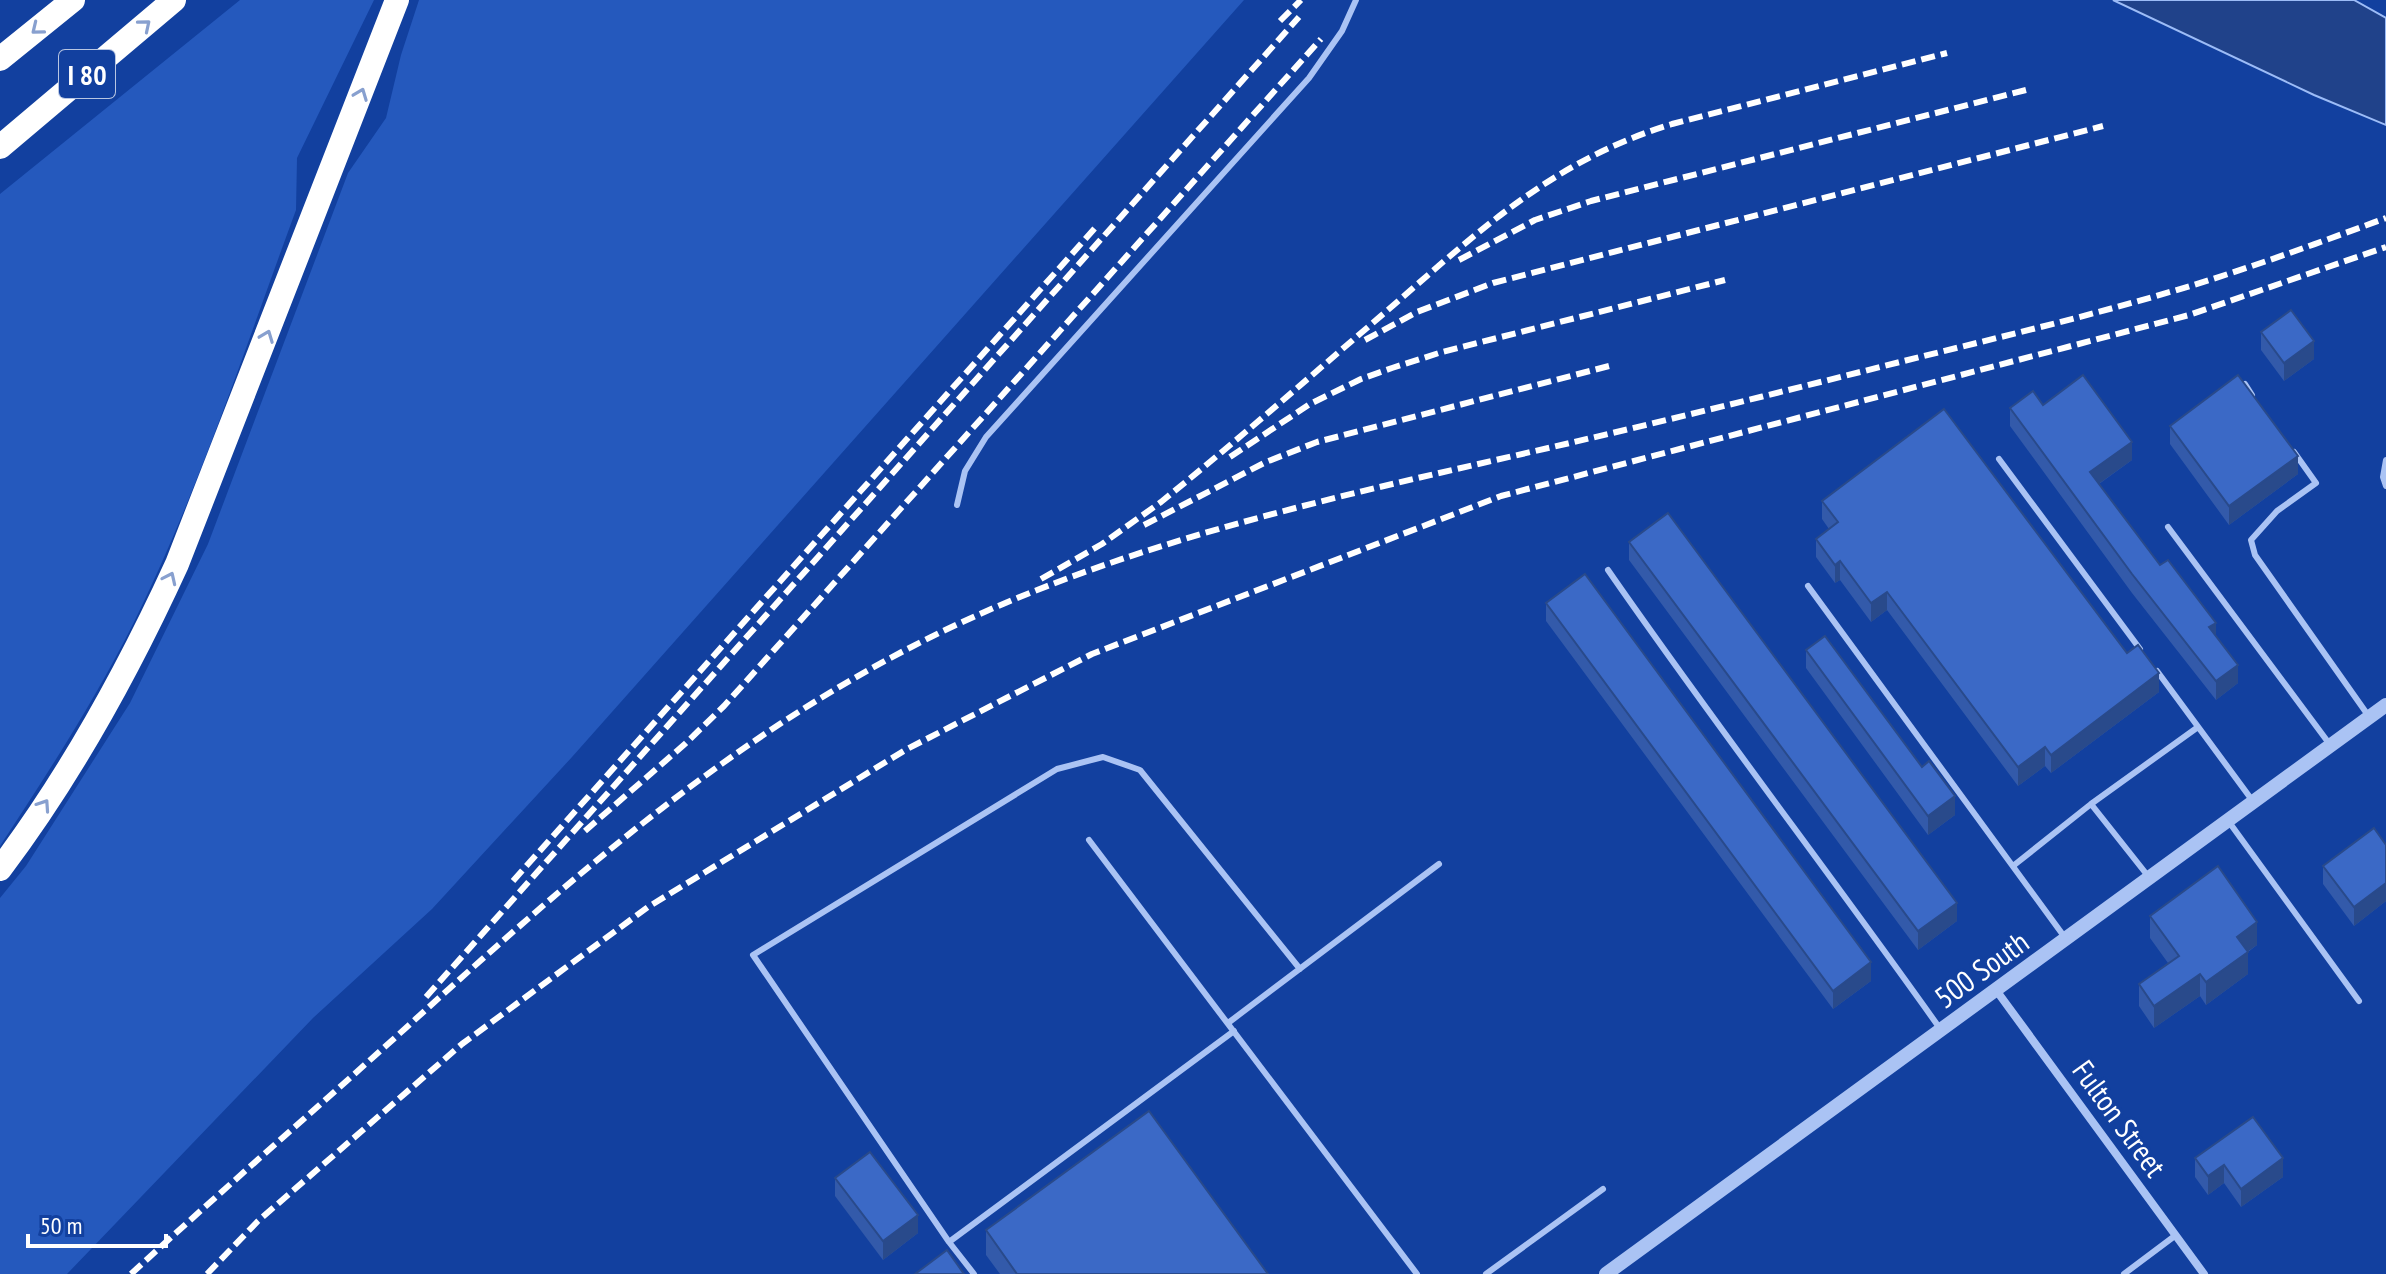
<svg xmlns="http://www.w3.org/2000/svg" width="2386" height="1274" font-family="'PT Sans Narrow',sans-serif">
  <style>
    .green { fill: #2559bd }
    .water { fill: #20428a; stroke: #9cbcf7; stroke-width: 2 }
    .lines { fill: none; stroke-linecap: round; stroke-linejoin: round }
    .service { stroke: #aac3f4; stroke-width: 6 }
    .minor { stroke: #aac3f4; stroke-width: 8 }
    .tertiary { stroke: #aac3f4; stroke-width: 14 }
    .motorway { stroke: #fff; stroke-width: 24 }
    .rail { stroke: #fff; stroke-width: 6; stroke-dasharray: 14 6; stroke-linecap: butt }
    .wall { fill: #335aaa }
    .shaded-wall { fill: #294a8b }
    .building { fill: #3b69c6; stroke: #294a8b; stroke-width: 2 }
    .oneway { stroke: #88a0cf }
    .labels { text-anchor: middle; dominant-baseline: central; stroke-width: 6; stroke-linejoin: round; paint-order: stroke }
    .shield { fill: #12409f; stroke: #b8c6e2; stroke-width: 2 }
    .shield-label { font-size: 28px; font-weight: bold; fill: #fff }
    .street-label { font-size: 30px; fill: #fff; stroke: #12409f }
  </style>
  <rect width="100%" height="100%" fill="#12409f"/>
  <path class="green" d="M240 0H374L297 158 296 210C245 348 199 490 134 622 95 700 48 773 0 846V194Z
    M419 0H1244L572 757 432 909 313 1018 67 1274H0V898L26 866 130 703 208 544 348 173 386 118 401 55Z"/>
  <path class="water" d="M2113 0H2354L2386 18V125L2314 95Z"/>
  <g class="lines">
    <path class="service" d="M2245 384 2252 395
      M2294 452 2316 483 2277 511 2251 540 2255 555 2370 718
      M1999 459 2140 649
      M2386 460 2383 477 2386 486
      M957 505 965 471 986 437 1309 78 1342 31 1356 0
      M2168 527 2331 746
      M1608 570C1716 726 1832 876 1941 1030
      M1808 586 2066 939
      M2157 671 2252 800
      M2091 804 2198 727
      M2229 822 2359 1001
      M1089 840 1417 1274
      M2013 866 2091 804 2148 876
      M1228 1023 1439 864
      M949 1242 753 955 1057 769 1103 757 1140 770 1300 969
      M974 1274 949 1242 1234 1031
      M1486 1274 1603 1189
      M2124 1274 2176 1235"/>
    <path class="minor" d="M1996 990 2204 1274"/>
    <path class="tertiary" d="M1606 1274 2386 705"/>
    <path class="motorway" d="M0 59 73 0
      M0 147 174 0
      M0 869C71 775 128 671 177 564L397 0"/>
    <path class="rail" d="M1280 21 1301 0
      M1459 260 1535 220 1591 201 2026 90
      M1365 340 1417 312 1493 283 2103 126
      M1230 457 1310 404 1361 379 1392 368 1442 352 1725 280
      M1144 525 1266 462 1317 442 1609 366
      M1041 579 1102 544 1161 502C1238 440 1313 374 1389 309 1480 230 1554 160 1672 124L1947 53
      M585 831 686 743 724 706 1321 39
      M513 881 1096 227
      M426 997 1299 17
      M131 1274C219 1193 309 1115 398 1035 569 880 729 736 939 633 1139 536 1359 492 1574 442 1677 418 1781 392 1884 366 1975 343 2066 322 2156 296 2234 274 2310 246 2386 218
      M207 1274 258 1221 462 1044 648 907 907 749 1092 654 1501 496 2189 315 2386 247"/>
  </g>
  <path class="wall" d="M2261 332 2314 359 2284 381 2261 350Z
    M2043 405 2132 460 2099 484 2160 565 2216 636 2238 683 2216 700 2132 593 2010 426V408Z
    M2170 426 2298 474 2229 525 2170 444Z
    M1822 501 2127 653 2159 692 2051 773 2045 766 2018 786 1887 610 1871 622 1840 580 1835 583 1816 557V539L1829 529 1822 519Z
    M1629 542 1957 921 1918 950 1629 560Z
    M1546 603 1871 981 1833 1009 1546 621Z
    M1806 650 1955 815 1928 835 1806 668Z
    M2386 845V901L2354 926 2323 884V866Z
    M2150 916 2257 945 2248 952V974L2206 1005 2200 996 2154 1028 2139 1006V984L2168 963 2150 938Z
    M2195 1158 2283 1177 2241 1207 2224 1183 2208 1195 2195 1177Z
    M835 1178 918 1233 883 1260 835 1196Z
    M986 1230 1268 1274H1000L986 1255Z"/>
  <path class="shaded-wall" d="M2314 341V359L2284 381V363Z
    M2132 442V460L2090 490V472Z
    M2298 456V474L2229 525V506Z
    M1840 561V580L1835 583V565Z
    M1887 592V610L1871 622V603Z
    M2216 623V641L2209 627Z
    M2238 665V683L2216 700V681Z
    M2159 673V692L2051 773V755Z
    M2045 747V766L2018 786V767Z
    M1955 796V815L1928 835V816Z
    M2386 883V901L2354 926V907Z
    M1957 903V921L1918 950V931Z
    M2257 922V945L2237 959V937Z
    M2248 952V974L2206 1005V982Z
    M1871 962V981L1833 1009V991Z
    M2200 974V996L2154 1028V1006Z
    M2283 1158V1177L2241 1207V1189Z
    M2224 1165V1183L2208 1195V1176Z
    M918 1215V1233L883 1260V1241Z"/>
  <path class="building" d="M2291 310 2314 341 2284 363 2261 332Z
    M2083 375 2132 442 2090 472 2160 565 2168 560 2216 623 2209 627 2238 665 2216 681 2132 574 2010 408 2033 391 2043 405Z
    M2238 375 2298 456 2229 506 2170 426Z
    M1944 409 2127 653 2138 645 2159 673 2051 755 2045 747 2018 767 1887 592 1871 603 1840 561 1835 565 1816 539 1838 522 1822 501Z
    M1668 513 1957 903 1918 931 1629 542Z
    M1585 574 1871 962 1833 991 1546 603Z
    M1825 636 1922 767 1929 761 1955 796 1928 816 1806 650Z
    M2374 828 2386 845V883L2354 907 2323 866Z
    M2218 866 2257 922 2237 937 2248 952 2206 982 2200 974 2154 1006 2139 984 2179 956 2150 916Z
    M1149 1111 1268 1274H1017L986 1230Z
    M2253 1117 2283 1158 2241 1189 2224 1165 2208 1176 2195 1158Z
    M870 1152 918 1215 883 1241 835 1178Z
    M947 1250 964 1274H915Z"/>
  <defs><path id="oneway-chevron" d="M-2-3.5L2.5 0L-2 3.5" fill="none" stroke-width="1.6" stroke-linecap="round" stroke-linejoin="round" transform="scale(2)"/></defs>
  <g class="oneway">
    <use href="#oneway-chevron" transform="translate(145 25) rotate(-40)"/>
    <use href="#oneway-chevron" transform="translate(37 29) rotate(141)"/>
    <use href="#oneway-chevron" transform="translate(361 94) rotate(-69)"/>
    <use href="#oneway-chevron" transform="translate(267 336) rotate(-69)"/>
    <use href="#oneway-chevron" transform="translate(170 578) rotate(-65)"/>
    <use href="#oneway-chevron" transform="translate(44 805) rotate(-56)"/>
  </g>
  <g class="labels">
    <rect class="shield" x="59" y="50" width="56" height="48" rx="6"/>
    <g class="shield-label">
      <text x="87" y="74">I 80</text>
    </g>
    <g class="street-label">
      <text transform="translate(1981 969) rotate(-36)">500 South</text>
      <text transform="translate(2120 1118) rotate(54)">Fulton Street</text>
    </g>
  </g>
  <path d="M28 1234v12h138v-12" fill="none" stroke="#ffffff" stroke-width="4"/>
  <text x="40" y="1234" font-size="24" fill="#ffffff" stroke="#12409f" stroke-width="6" paint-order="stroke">50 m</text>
</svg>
